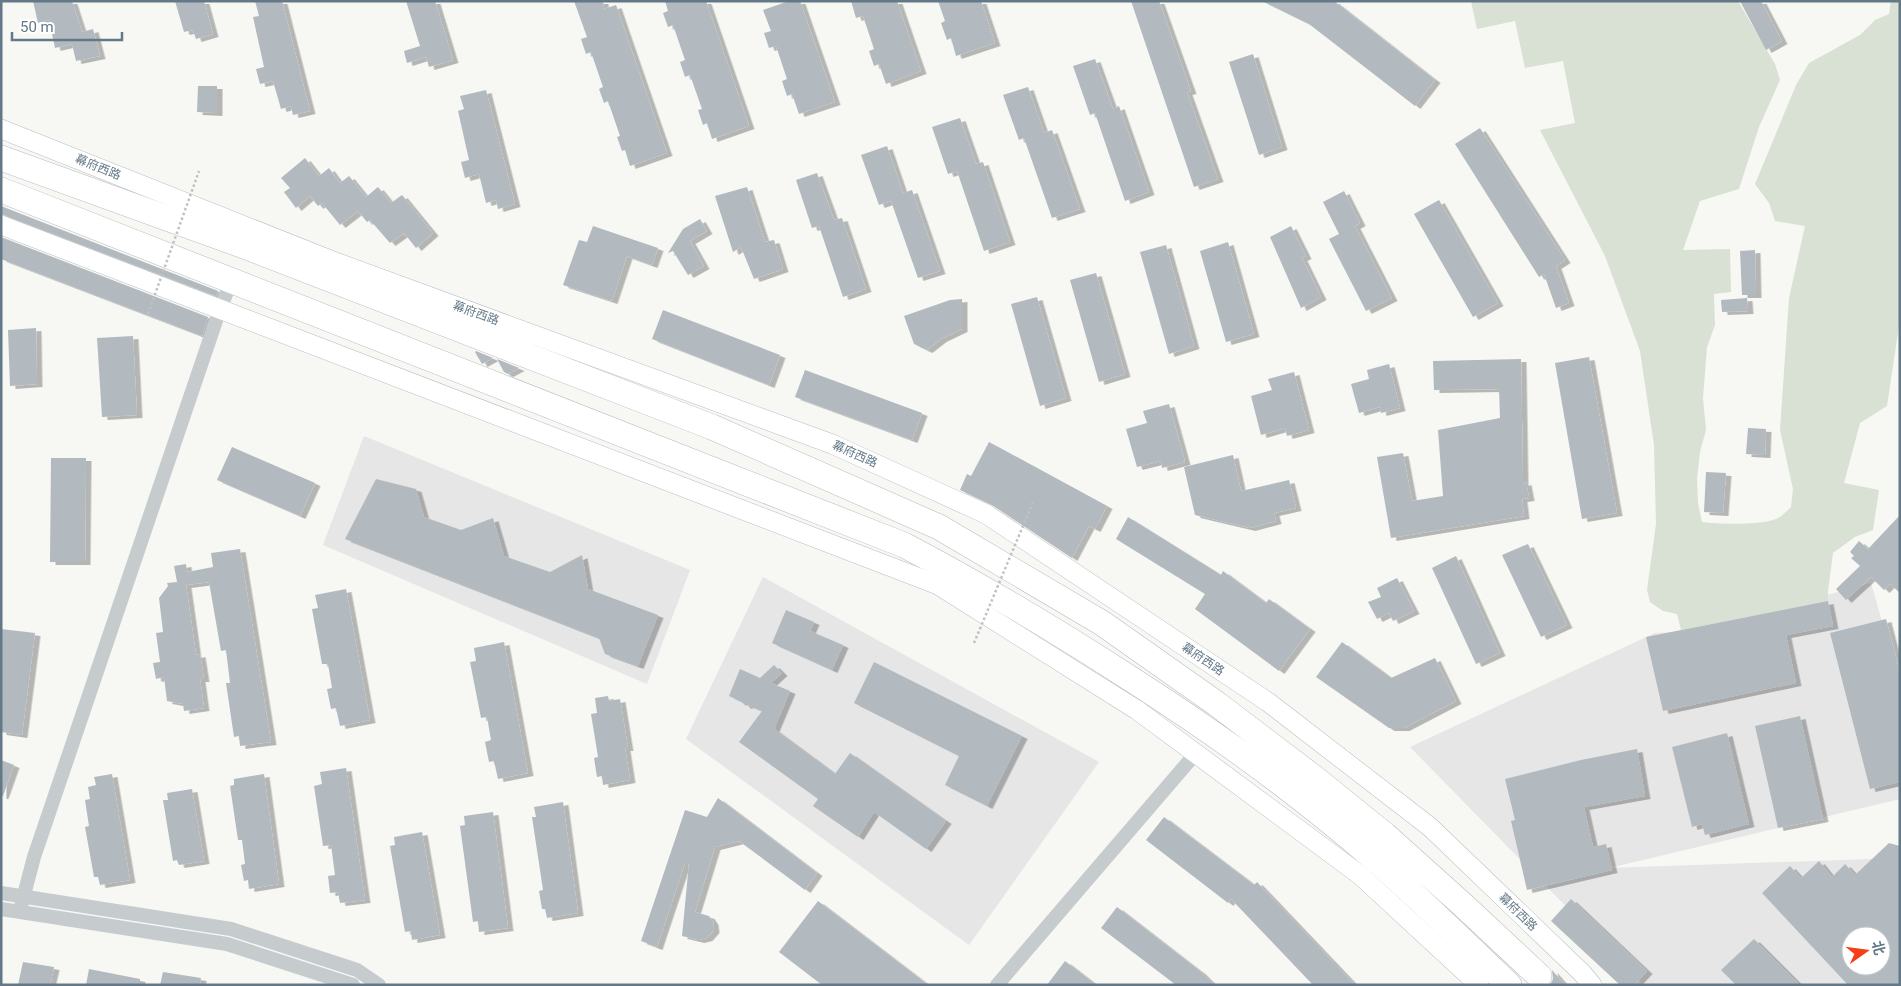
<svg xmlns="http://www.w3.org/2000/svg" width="1901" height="986" font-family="Roboto,'Noto Sans SC',sans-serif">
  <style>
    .built { fill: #e5e6e5; fill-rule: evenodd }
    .green { fill: #d9e0d4 }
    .building { fill: #b2babf; fill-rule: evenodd; filter: url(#shadow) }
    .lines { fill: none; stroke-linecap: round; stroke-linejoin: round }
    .secondary-casing { stroke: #b8bec2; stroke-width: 20 }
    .highway-casing { stroke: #b8bcbf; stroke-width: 26 }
    .street { stroke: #c6cbce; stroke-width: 14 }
    .secondary { stroke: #fff; stroke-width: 19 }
    .highway { stroke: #fff; stroke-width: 25 }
    .path-bridge { stroke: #bfc2c4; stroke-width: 2.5; stroke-dasharray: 2.5 2.5; stroke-linecap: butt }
    .labels { text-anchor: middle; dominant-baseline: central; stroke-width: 5; stroke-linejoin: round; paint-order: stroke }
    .street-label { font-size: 12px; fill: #637988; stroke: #fff }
  </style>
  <defs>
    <filter id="shadow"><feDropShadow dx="5.5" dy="3" stdDeviation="0" flood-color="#0004"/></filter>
  </defs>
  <rect width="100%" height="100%" fill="#f7f7f4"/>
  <path class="built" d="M364 436 690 570 647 684 323 545Z
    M763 577 1099 762 969 945 686 739Z
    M1871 583 1900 685V799L1609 868 1900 858V985H1643L1410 747 1655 633 1696 631ZM1851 936H1881V966H1851Z"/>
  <path class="green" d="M1471 1H1738L1775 64 1780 80 1759 127 1739 189 1700 201 1683 250 1730 249 1731 292 1714 294 1715 325 1707 347 1703 398 1706 430 1700 452 1697 479 1698 503 1702 522C1718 524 1766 526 1780 517 1784 514 1788 510 1791 507L1793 489 1780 430 1789 298 1805 226 1775 221 1769 203 1755 184 1796 85 1809 63 1860 35 1875 20 1889 14 1891 1H1900V319L1887 406 1860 423 1844 483 1879 490 1873 530 1855 537 1833 553 1828 591V601L1681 630 1677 614 1663 611 1650 602 1647 590 1656 524 1654 445 1640 351 1605 256 1540 130 1575 123 1563 61 1525 68 1515 21 1477 29Z"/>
  <path class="building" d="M33 1H72L82 32 93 29 100 56 76 61 72 44 55 48 49 20 38 23Z
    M175 1H204L213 34 196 39 193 30 184 32Z
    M255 1H282L310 111 293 115 291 106 281 109 273 81 260 84 256 69 264 67 253 17 259 16Z
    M406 1H435L453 60 429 67 426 57 407 63 404 51 420 46Z
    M574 1H603L604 9 616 5 667 153 630 166 625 150 622 151 617 137 620 136 608 101 604 103 599 89 603 87 591 52 586 54 581 39 587 37Z
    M665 1H706L749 126 712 139 707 123 703 125 698 110 702 109 690 75 685 77 680 62 685 60 673 25 668 27 663 13 668 11Z
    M789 1H800L835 102 799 114 792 94 787 96 782 81 787 79 776 46 769 48 764 33 771 31 763 10Z
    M851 1H897L921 71 886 84 879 64 874 66 869 51 874 49 863 16 856 18Z
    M938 1H981L995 43 956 56 951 38 947 40 941 23 945 21Z
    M1131 1H1159L1191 91 1187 92 1218 179 1194 187Z
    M1262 1H1334L1435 80 1415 106 1309 24Z
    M1740 1H1761L1782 41 1766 50Z
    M1253 54 1282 147 1259 155 1229 62Z
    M1095 59 1113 109 1119 106 1149 192 1125 201 1095 113 1090 115 1073 66Z
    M198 86H217V113L197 112Z
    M1028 87 1044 133 1052 130 1080 209 1052 218 1024 138 1019 140 1003 95Z
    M486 90 515 204 498 209 496 200 486 203 479 174 465 178 461 162 469 160 458 111 464 109 460 96Z
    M960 118 976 164 983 162 1010 242 984 251 957 171 948 174 932 127Z
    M1480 128 1565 260 1556 266 1569 303 1556 308 1544 274 1539 277 1455 144Z
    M887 146 903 193 912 190 940 271 918 278 891 201 879 205 861 155Z
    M305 158 319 176 329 168 340 183 349 176 366 197 378 187 391 203 402 195 433 233 416 248 404 233 390 243 370 220 367 222 358 211 340 225 322 203 318 206 310 196 296 208 284 192 290 188 281 178Z
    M817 173 834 220 842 218 866 289 843 297 819 226 812 228 796 180Z
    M747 187 765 242 774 240 783 269 754 279 741 247 733 252 715 196Z
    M1344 191 1360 223 1355 226 1392 298 1366 311 1329 239 1339 234 1323 202Z
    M1439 200 1498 303 1473 317 1414 214Z
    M1 206 218 291 216 296 1 214Z
    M700 219 707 231 690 241 704 266 688 275 673 251 668 253 683 229Z
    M593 226 658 248 652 265 627 256 612 301 563 285 579 240 587 242Z
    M1291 226 1306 256 1302 258 1321 297 1301 308 1270 237Z
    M1 237 208 317 202 336 1 259Z
    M1228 242 1254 334 1226 342 1200 251Z
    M1166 245 1194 346 1169 354 1140 252Z
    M1755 250 1756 295H1742L1740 251Z
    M1096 273 1125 374 1099 382 1070 280Z
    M1037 297 1066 398 1040 406 1011 304Z
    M1747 298 1748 311 1722 312 1721 300Z
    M962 299V329L941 339 927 350 914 344 904 316 950 300Z
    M663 310 780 355 769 385 652 339Z
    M36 328 37 384 10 386 8 330Z
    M133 336 137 415 102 417 97 338Z
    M476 351 493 358 482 364 475 352Z
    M1589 357 1617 513 1582 519 1555 363Z
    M497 359 519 368 508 374 504 372Z
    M1521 359 1523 483 1526 482 1529 498 1522 499 1524 516 1391 538 1377 457 1403 453 1412 501 1443 496 1438 430 1500 418 1499 389 1434 390 1433 361Z
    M1389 364 1400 408 1381 413 1380 407 1359 413 1351 384 1369 379 1367 370Z
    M805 370 922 413 912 440 795 397Z
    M1294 372 1309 430 1287 436 1285 428 1261 435 1251 396 1272 390 1268 379Z
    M1169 404 1185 462 1162 468 1161 461 1137 467 1126 429 1147 423 1143 411Z
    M1748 428 1766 429 1765 455 1746 454Z
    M989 442 1107 506 1095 529 1089 526 1072 558 992 505 960 490 967 474 971 476Z
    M232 447 315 483 300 516 217 480Z
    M1233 455 1241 491 1289 480 1296 508 1274 513 1276 521 1250 528 1195 515 1184 467Z
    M51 458H86L85 562H50Z
    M1706 472 1726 473 1723 513 1704 512Z
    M376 479 416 489 424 517 461 530 493 518 504 556 550 572 582 555 588 589 658 615 638 666 605 654 599 638 345 539Z
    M1900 515V593L1890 584 1884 590 1871 577 1846 600 1836 589 1860 566 1851 558 1854 556 1850 552 1859 541 1868 549Z
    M1128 517 1221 575 1223 571 1266 603 1269 599 1310 629 1279 671 1195 609 1205 594 1116 539Z
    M1528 544 1567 625 1541 637 1502 555Z
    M240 549 271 742 240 746 239 736 234 737 226 683H230L226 650 221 651 209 582 186 585 196 655 200 654 204 679H200L204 708 184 711 183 704 167 701 164 677 156 679 153 663 160 662 156 633 163 632 159 598 168 586 167 583 177 582 174 566 186 564 187 572 213 567 211 553Z
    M1456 556 1500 653 1476 664 1432 568Z
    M1397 578 1414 611 1393 621 1389 613 1377 619 1368 602 1381 597 1377 588Z
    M346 589 370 720 340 726 336 708 331 709 327 689 332 688 328 664H322L312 609 318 608 315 595Z
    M1828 601 1833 626 1786 635 1796 683 1663 711 1646 637Z
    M786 610 814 622 810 631 843 645 832 670 772 643Z
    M1886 619 1900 673V782L1870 789 1830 633Z
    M1 629 35 633 22 735 1 732Z
    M504 642 528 773 498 779 494 761 489 762 485 742 491 740 487 717 481 718 470 662 476 661 474 648Z
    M1342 642 1391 678 1435 658 1456 701 1404 728H1389L1316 677Z
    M874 662 1022 736 987 806 945 785 959 756 854 703Z
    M774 665 782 673 771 683 790 691 774 729 835 774 850 753 946 821 926 849 874 812 858 837 813 806 818 799 739 742 762 711 748 705 746 706 742 702 729 696 740 669 760 678Z
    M608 696 609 701 620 699 628 748H625L630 780 603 785 602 776 597 777 594 758 598 757 591 714 597 713 595 698Z
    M1800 716 1823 819 1778 828 1755 726Z
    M1727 733 1749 824 1705 835 1702 824 1692 827 1672 747Z
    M1637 749 1645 796 1584 807 1593 847 1606 844 1612 870 1527 890 1511 821 1515 820 1505 779 1581 760Z
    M1 760 14 765 3 796H1Z
    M346 768 365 900 340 903 338 892 330 893 328 876 335 875 331 845 323 846 314 786 322 784 320 772Z
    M112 774 130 880 100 885 98 877H94L85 827 89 826 85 800 90 799 88 787 96 785 94 777Z
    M264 774 279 884 249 889 248 880 244 881 241 865 245 864 242 840H238L230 786 234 785V779Z
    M192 789 204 861 179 865 177 860 173 861 163 800H168L167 793Z
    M718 798 817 873 805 890 739 841 715 847 695 912 709 916 713 922 714 930 707 938 699 940 682 936 689 863H685L657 947 641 941 685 810 707 817Z
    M563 802 578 913 547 918 545 909H542L539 891 543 890 532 817H536L534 807Z
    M493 812 508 928 479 932 478 921 473 922 460 826 465 825 464 816Z
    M1164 817 1254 885 1257 882 1355 985H1313L1231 899 1228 903 1146 840Z
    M422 832 440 935 412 940 411 931 405 932 390 846 395 845 394 837Z
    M1889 843 1900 846V985H1848L1762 893 1790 866 1801 878 1819 861 1832 877 1845 864 1855 875ZM1851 936H1881V966H1851Z
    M1571 899 1647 971 1634 985H1620L1551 921Z
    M818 901 928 985H822L779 952Z
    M1117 907 1201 972 1214 985H1176L1101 928Z
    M1754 939 1800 985H1736L1721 970Z
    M1065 961 1096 985H1047Z
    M23 962 54 967 50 985H18Z
    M89 969 140 979V985H86Z
    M1552 970 1565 985H1550L1553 979Z
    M163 972 201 978 200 985H160Z"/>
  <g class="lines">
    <g class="secondary-casing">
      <path id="secondary" d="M1 129 338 263 832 444 986 514 1268 702 1430 827 1582 973 1592 985
        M1 225 938 585 1137 710 1360 875 1479 985"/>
    </g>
    <g class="highway-casing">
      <path id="highway" d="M1 158 244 246 712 427 939 527 1102 623 1217 704 1317 780 1385 835 1463 905 1539 976
        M1 190 904 545C982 586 1057 631 1131 679 1217 734 1300 794 1377 861 1422 901 1465 943 1509 985"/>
    </g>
    <path class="street" d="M1 893 231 929 357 970 379 985
      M1 909 227 944 353 985
      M20 910 34 857 220 309 231 282
      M997 985 1196 753"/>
    <use href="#secondary" class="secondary"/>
    <use href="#highway" class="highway"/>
    <path class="path-bridge" d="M148 314 199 171
      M974 643 1033 502"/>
  </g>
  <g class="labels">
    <g class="street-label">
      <text transform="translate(98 167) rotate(22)">幕府西路</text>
      <text transform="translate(476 313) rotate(20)">幕府西路</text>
      <text transform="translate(855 454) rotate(24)">幕府西路</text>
      <text transform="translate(1203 659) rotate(34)">幕府西路</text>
      <text transform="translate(1518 912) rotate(44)">幕府西路</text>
    </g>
  </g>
  <rect width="1901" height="986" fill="none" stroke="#637988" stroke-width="5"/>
  <g transform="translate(1866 951) rotate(76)"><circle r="24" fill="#ffffff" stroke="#c1c9cf"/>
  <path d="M0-4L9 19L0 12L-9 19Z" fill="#f43f17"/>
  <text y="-8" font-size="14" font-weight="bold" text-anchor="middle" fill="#637988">北</text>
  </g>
  <path d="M12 32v8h110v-8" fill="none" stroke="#637988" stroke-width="2.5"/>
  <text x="20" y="32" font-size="15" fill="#637988" stroke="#ffffff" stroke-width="4" paint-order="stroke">50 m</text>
</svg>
